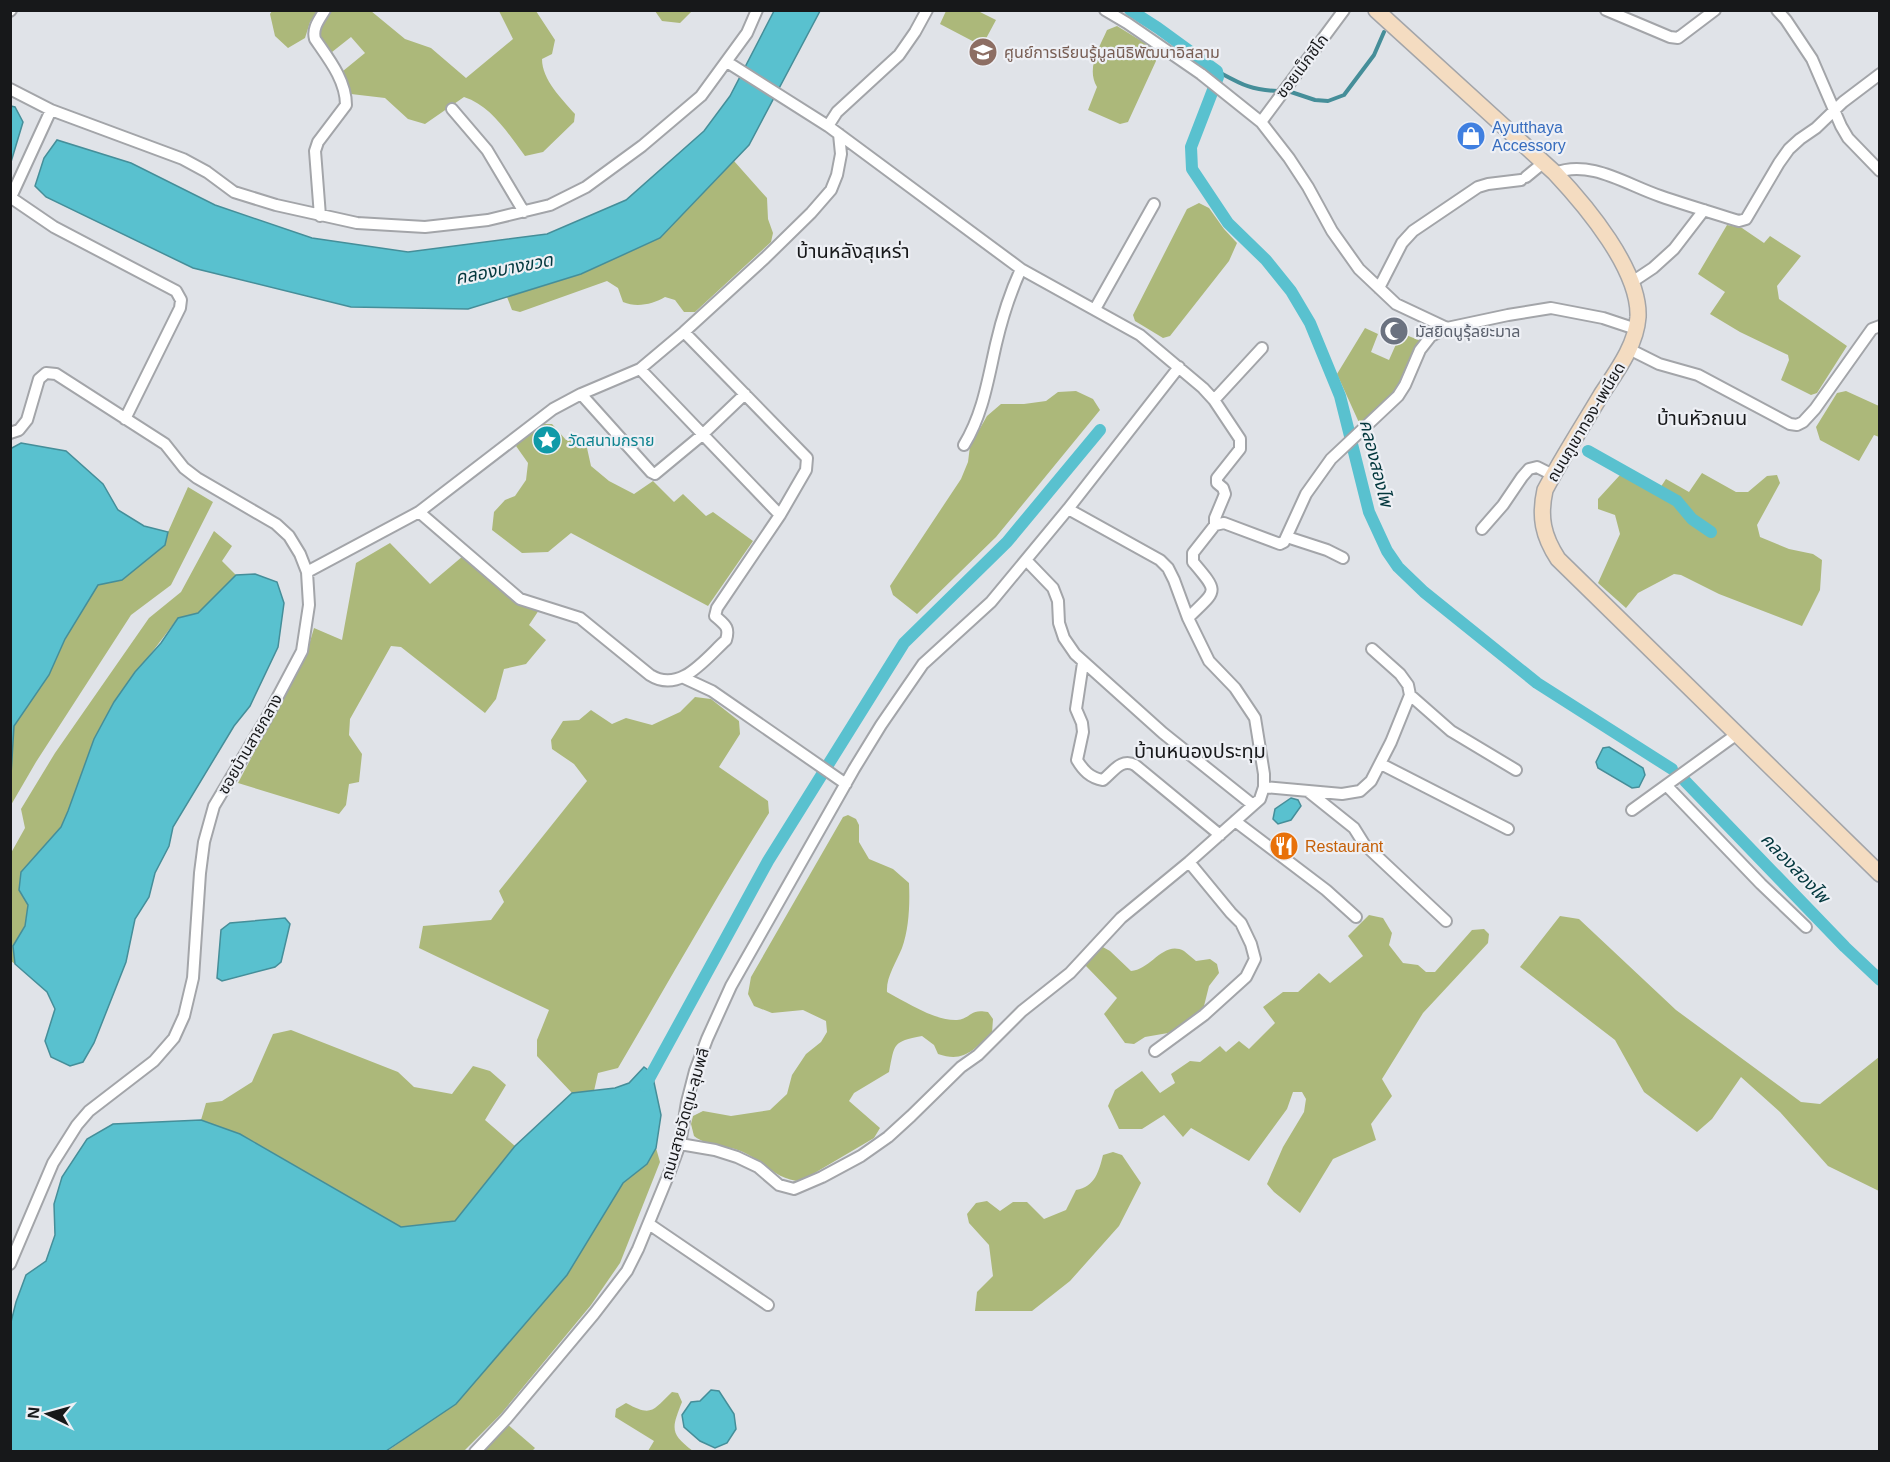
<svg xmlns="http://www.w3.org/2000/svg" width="1890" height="1462" font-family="Helvetica,'Noto Sans Thai',sans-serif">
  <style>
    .green { fill: #acb87a }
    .water { fill: #59c1cf; stroke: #458e99; stroke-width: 1.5 }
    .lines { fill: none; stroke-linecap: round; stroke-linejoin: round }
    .stream { stroke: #458e99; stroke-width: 4 }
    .canal { stroke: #59c1cf; stroke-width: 12 }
    .street-casing { stroke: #a3a5a9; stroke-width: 14 }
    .secondary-casing { stroke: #a3a5a9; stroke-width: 18 }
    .street { stroke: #fff; stroke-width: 10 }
    .secondary { stroke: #f4dcc1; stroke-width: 15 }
    .labels { text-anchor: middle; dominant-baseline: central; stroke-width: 4.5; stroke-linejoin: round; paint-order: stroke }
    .education-label { font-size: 16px; fill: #785e54; stroke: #eef0f5; text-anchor: start }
    .street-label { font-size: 16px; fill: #17181a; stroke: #eef0f5 }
    .shop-label { font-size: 16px; fill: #366cbe; stroke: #eef0f5; text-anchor: start }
    .worship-label { font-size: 16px; fill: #5b616d; stroke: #eef0f5; text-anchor: start }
    .culture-label { font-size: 16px; fill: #0d838f; stroke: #eef0f5; text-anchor: start }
    .food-label { font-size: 16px; fill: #c56008; stroke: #eef0f5; text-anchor: start }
    .water-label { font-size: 18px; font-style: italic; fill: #02373d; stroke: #eef0f5 }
    .quarter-label { font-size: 20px; fill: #17181a; stroke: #eef0f5 }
  </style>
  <rect width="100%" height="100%" fill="#e0e3e8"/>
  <path class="green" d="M272 11V10L318 11 310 22 305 38 288 48 275 36 270 14Z
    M331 11H371L405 39 431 48 466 78 513 39 499 11H536L555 40 552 54 542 59C542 80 562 99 575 114L574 122 543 152 525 156C508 134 492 106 464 97L425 124 408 119 385 98 351 94 343 71 365 53 351 37 332 52 320 37V26Z
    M655 11V10L692 11 680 23 662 21Z
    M946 11H978L996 20 982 46 940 24Z
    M1117 26 1156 50V61L1128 122 1120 124 1088 110 1097 87C1086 69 1099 48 1107 30Z
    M734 161 767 198 768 219 773 233 771 242 695 312H684L675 300 665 297C653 304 637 308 623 302L618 288 607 281 520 312 512 310 507 297 581 274 660 238Z
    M1199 203 1209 208 1224 229 1237 243 1229 261 1170 336 1163 338 1135 321 1133 315 1187 209Z
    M1727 225 1742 228 1764 243 1770 236 1801 256 1777 286 1779 299 1847 346 1817 393 1811 395 1781 380 1789 360 1788 355 1740 332 1710 314 1725 292 1698 274Z
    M1365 328 1378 334 1371 352 1389 360 1401 333 1421 341 1396 395 1361 427 1337 374Z
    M1076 391 1093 399 1100 410 996 537 917 614 893 595 890 586 961 479 968 462 970 446 987 416 1001 404H1024L1046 401 1058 392Z
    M1846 391 1879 406V437L1874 435 1859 461 1820 440 1816 427 1837 393Z
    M539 424H552L566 440 585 439 591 466 609 481 634 494 653 481 674 502 683 494 706 516 713 512 753 541 708 606 571 533 548 552 522 553 492 530 494 512 505 500 515 496 526 480 528 463 516 446Z
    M1702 473 1736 492H1748L1767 476 1777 475 1780 483 1757 525 1760 537 1789 549 1813 554 1822 560 1820 590 1802 626 1719 594 1681 575 1674 574 1638 593 1626 608 1598 583 1620 534 1615 515 1598 509V499L1620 475 1656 494 1666 479 1689 492Z
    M188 487 213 502 171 585 131 615 36 762 11 805 10 775 14 726 49 675 65 639 98 584 122 580 165 545 168 532Z
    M214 531 232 546 222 561 236 575 198 613 178 618 114 702 94 739 68 811 61 827 21 872 19 890 28 905 25 926 13 946 15 964 11 961V853L25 828 21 809 55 753 149 618 181 592Z
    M390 543 430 584 463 556 539 610 529 625 546 640 526 664 504 669 496 699 485 713 401 647 391 646 350 719 349 735 362 754 359 782 349 784 346 805 339 814 238 783 307 652 314 628 342 640 356 563Z
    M695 697 711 699 739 721 740 734 719 767 768 801 769 813C716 897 668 983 618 1068L598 1073 594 1091 572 1093 537 1056V1040L549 1010 419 948 423 926 491 920 504 902 499 891 587 781 574 764 552 749 551 740 563 721 579 720 591 710 612 724 626 718 652 725 680 712Z
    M848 815 856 819 859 825V842L869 859 893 869 909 883C910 904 909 929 902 948 896 963 886 977 887 992 906 1002 935 1021 957 1020 971 1019 969 1008 988 1012L993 1019 992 1033C973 1050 964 1063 938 1054L934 1045 922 1036C892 1042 895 1043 889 1072L854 1093 849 1101 880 1128 874 1138 801 1181C778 1181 763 1161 743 1152 728 1145 708 1147 694 1136L691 1124 693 1116 703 1111 731 1116 770 1110 787 1094 792 1075 806 1054 821 1042 827 1032 826 1021 803 1010 772 1013 754 1006 748 994 751 977 843 817Z
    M1369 915 1383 918 1392 933 1389 945 1403 963 1418 965 1426 972H1435L1472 930 1484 929 1489 934 1488 943 1423 1013 1382 1079 1392 1096 1371 1124 1376 1140 1333 1159 1300 1213 1274 1192 1267 1184 1283 1147 1304 1112 1306 1099 1302 1092H1293L1287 1109 1249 1161 1191 1128 1183 1137 1164 1115 1142 1129H1119L1108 1106 1115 1090 1142 1071 1160 1093 1175 1083 1171 1074 1190 1061 1200 1062 1220 1046 1226 1052 1239 1041 1249 1049 1275 1023 1263 1007 1283 992H1298L1319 973 1330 983 1363 956 1348 936Z
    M1560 916 1579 919 1676 1010 1801 1102 1820 1104 1879 1057V1191L1828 1166 1780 1112 1741 1077 1712 1119 1697 1132 1644 1092 1615 1040 1520 967Z
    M1101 946 1110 951 1131 971C1151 970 1163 940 1184 951 1188 954 1192 958 1196 961L1210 959 1217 964 1219 973 1209 986 1204 1006 1192 1019 1168 1033 1145 1037 1134 1044 1125 1043 1104 1014 1117 998 1085 965Z
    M291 1030 398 1072 414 1087 452 1094 473 1066 490 1071 506 1085 485 1120 515 1146 455 1221 401 1227 240 1134 201 1120 206 1103 222 1101 252 1082 273 1034Z
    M656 1148 660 1162 620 1263 591 1305 500 1415 464 1451 386 1452 456 1403 567 1275 623 1183 647 1164Z
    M1113 1152 1122 1155 1141 1183 1119 1226 1070 1281 1032 1311H975L977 1292 993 1276 989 1245 969 1223 967 1214 976 1203 987 1201 1000 1211 1013 1202H1027L1044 1219 1066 1210 1076 1190C1095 1187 1099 1171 1103 1155Z
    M672 1392 678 1393 682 1402C672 1428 669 1433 693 1451H648L654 1441 615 1417 616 1409 626 1403C652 1417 652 1411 672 1392Z
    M507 1424 535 1448 532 1451 482 1452Z"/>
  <path class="water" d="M774 11H820L749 145 660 238 581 274 468 309 351 307 193 268 46 197 35 186 44 158 57 140 131 163 215 205 312 238 408 252 547 234 626 200 704 131 730 96Z
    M11 106 15 107 23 122 11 162Z
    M21 443 66 451 103 484 118 510 144 526 168 532 165 545 122 580 98 585 65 639 49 675 14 726 11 775 10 449Z
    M255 574 277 582 284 603 278 647 250 706 234 726 173 827 169 846 155 873 149 897 135 919 126 962 94 1043 83 1062 70 1066 51 1057 45 1041 55 1009 47 992 15 964 13 946 25 926 28 905 19 890 21 872 61 827 68 811 94 739 114 702 135 672 161 643 178 618 198 613 236 575Z
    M1609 747 1643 768 1645 775 1639 787 1632 788 1598 768 1596 762 1603 748Z
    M1291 798 1298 800 1301 806 1291 820 1278 824 1273 819 1275 809Z
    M285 918 290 924 281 962 275 967 222 981 217 978 221 930 230 923Z
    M644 1067 652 1073 661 1115 656 1148 647 1164 623 1183 567 1275 456 1404 386 1451H11L10 1326 16 1302 26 1275 46 1261 55 1235 54 1204 62 1177 87 1139 113 1124 201 1120 240 1134 401 1227 455 1221 515 1146 572 1093 615 1088 629 1083Z
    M711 1390 719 1391 734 1414 736 1429 727 1443 715 1448 700 1441 684 1427 682 1415 691 1402 700 1401Z"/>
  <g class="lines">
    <path class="stream" d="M1390 12 1391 10
      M1217 71C1241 84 1250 90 1278 91
      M1291 92 1315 100 1328 101 1344 95 1374 55 1384 32"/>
    <path class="canal" d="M1130 10 1158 28 1217 71 1218 77 1191 147 1192 169 1228 223 1266 260 1291 291 1310 323 1340 396 1369 512 1387 551 1398 567 1424 592 1537 683 1672 769
      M1588 451 1677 501 1692 519 1711 532
      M1685 781 1845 947 1880 980
      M645 1086 768 861 904 643 1007 542 1100 430"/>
    <g class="street-casing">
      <path id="street" d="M1105 10 1127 23 1201 74 1261 122 1289 158 1308 187 1332 231 1359 269 1396 304 1447 328
        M1606 10 1670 37 1678 38 1715 10
        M1777 10 1786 20 1812 59 1841 126 1848 138 1880 171
        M10 11 11 10
        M727 62 828 126 837 112 899 55 915 32 927 10
        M10 89 51 110 183 159 207 172 234 192 276 205 357 223 425 227 488 220 550 205 586 187 642 146 701 96 747 33 757 10
        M452 109 487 150 524 212
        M1261 122 1344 10
        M828 126 1021 269 1140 335 1203 388 1214 400 1262 348
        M1555 173C1590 159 1627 185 1660 196 1686 205 1713 213 1739 221L1746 219 1779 163 1789 149 1800 139 1816 128 1843 102 1880 74
        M1526 177 1543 163
        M10 197 54 227 176 291 181 300 180 308 125 419
        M11 197 51 110
        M320 216 315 151 318 142 346 105C346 80 328 58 315 39 312 28 319 20 325 10
        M1632 282 1653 268 1674 249 1704 210
        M1379 288 1402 243 1413 231 1478 187 1488 184 1521 180
        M1095 309 1154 204
        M1629 349 1659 364 1698 375 1790 424 1797 425 1803 422 1815 409 1872 329 1880 326
        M640 369 780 515
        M581 394 651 472 655 474 702 435 745 394
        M1214 400 1240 439V449L1217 478V483L1223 488 1225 494 1215 518V525
        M10 433 19 430 27 420 39 379 46 373 56 374 165 444 184 468 197 478 276 524 289 536 300 554 307 572 309 605 302 651 266 719 214 806 204 842 200 873 193 978 184 1016 174 1038 154 1061 89 1111 77 1125 53 1163 10 1264
        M964 445C983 414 988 379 996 344 1002 318 1010 293 1021 269
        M419 512 520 599 580 618 650 675C680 694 705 659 726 640 730 627 725 625 715 616L717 608 780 515 806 470 807 458 684 332
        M1482 529 1503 505 1522 477 1529 469 1537 467 1553 475
        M1287 537 1327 550 1343 558
        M1026 560 1053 588 1058 601 1059 623 1064 638 1075 654 1163 733 1253 805
        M307 572 419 512 553 409 581 394 640 369 684 332 765 258 811 213 831 190 837 175 841 154 839 134
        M1188 618C1217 589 1220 594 1193 562V553L1215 525 1224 523 1280 544 1284 542 1306 494 1331 459 1398 396 1405 385 1420 350 1431 336 1447 328 1508 315 1551 308 1603 318 1636 329
        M1083 663 1076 709 1082 723 1083 732 1077 760C1083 770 1090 778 1103 780 1114 771 1121 758 1135 765L1220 835
        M684 678 712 691 846 784
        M1410 695 1451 731 1516 770
        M1381 764 1508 829
        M1667 786 1761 884 1806 927
        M1264 787 1342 794 1360 791 1371 781 1391 742 1410 695 1408 685 1400 674 1372 649
        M1309 792 1354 828 1364 844 1446 921
        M1632 810 1737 734
        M1235 821 1326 890 1356 917
        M1155 1051 1204 1015 1246 977 1255 959 1251 944 1241 923 1231 913 1189 862
        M680 1144 715 1150 737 1157 758 1167 779 1185 794 1189 822 1177 861 1156 888 1137 911 1116 961 1067 978 1055 1022 1011 1070 973 1121 918 1189 862 1260 799 1264 787V774L1255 718 1235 688 1209 661 1188 618 1174 580 1168 568 1160 560 1068 509
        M649 1224 768 1305
        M475 1452 506 1419 594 1314 627 1271 638 1249 670 1171 680 1144 687 1102 695 1071 707 1039 731 986 854 769 881 725 923 664 991 602 1068 509 1179 367"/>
    </g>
    <g class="secondary-casing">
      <path id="secondary" d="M1376 10 1555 173C1586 206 1640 270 1638 317 1636 346 1616 372 1601 395 1582 427 1562 458 1545 490 1539 517 1543 536 1558 559L1880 874"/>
    </g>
    <use href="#street" class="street"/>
    <use href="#secondary" class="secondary"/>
  </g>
  <defs>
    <g id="school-disc" transform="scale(1.5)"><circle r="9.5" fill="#8d6e63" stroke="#eef0f5"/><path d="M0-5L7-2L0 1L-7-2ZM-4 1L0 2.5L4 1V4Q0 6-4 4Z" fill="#fff"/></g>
    <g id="shop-disc" transform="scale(1.5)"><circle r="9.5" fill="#3f7fe0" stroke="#eef0f5"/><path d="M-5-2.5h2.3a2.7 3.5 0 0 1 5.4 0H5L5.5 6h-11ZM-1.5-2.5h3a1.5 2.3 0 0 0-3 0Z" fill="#fff"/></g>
    <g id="mosque-disc" transform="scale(1.5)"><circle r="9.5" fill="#6b7280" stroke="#eef0f5"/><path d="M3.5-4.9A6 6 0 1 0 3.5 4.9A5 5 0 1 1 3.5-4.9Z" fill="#fff"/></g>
    <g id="sight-disc" transform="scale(1.5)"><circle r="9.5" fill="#0f9aa8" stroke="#eef0f5"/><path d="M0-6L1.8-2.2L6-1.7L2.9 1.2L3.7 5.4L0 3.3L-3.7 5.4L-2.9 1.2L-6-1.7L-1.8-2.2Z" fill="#fff"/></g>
    <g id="restaurant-disc" transform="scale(1.5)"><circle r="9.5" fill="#e8710a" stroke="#eef0f5"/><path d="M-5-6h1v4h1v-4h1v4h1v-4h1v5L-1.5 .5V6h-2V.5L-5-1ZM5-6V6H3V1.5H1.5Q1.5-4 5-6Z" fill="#fff"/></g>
  </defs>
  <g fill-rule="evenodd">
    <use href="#school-disc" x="983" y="52"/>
    <use href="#shop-disc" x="1471" y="136"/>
    <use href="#mosque-disc" x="1394" y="331"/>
    <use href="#sight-disc" x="547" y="440"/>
    <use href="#restaurant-disc" x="1284" y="846"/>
  </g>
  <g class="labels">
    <g class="education-label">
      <text x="1004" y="52">ศูนย์การเรียนรู้มูลนิธิพัฒนาอิสลาม</text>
    </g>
    <g class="street-label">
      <text transform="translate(1302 66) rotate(-53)">ซอยเม็กซิโก</text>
      <text transform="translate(1586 422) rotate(-59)">ถนนภูเขาทอง-เพนียด</text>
      <text transform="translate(250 744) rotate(-60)">ซอยบ้านสายกลาง</text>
      <text transform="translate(685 1114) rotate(-74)">ถนนสายวัดตูม-ลุมพลี</text>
    </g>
    <g class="shop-label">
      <text x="1492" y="127">Ayutthaya<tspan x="1492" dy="18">Accessory</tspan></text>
    </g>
    <g class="worship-label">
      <text x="1415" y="331">มัสยิดนูรุ้ลยะมาล</text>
    </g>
    <g class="culture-label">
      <text x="568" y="440">วัดสนามกราย</text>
    </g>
    <g class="food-label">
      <text x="1305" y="846">Restaurant</text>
    </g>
    <g class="water-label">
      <text transform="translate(504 269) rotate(-11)">คลองบางขวด</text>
      <text transform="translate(1376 463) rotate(76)">คลองสองไพ</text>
      <text transform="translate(1795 868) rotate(46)">คลองสองไพ</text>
    </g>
    <g class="quarter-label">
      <text x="853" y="251">บ้านหลังสุเหร่า</text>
      <text x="1702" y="418">บ้านหัวถนน</text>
      <text x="1200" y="751">บ้านหนองประทุม</text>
    </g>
  </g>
  <rect width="1890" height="1462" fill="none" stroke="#17181a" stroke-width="24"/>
  <g transform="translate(48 1414) rotate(275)" stroke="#eef0f5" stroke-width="4.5" paint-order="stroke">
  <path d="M0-4.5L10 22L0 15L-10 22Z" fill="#17181a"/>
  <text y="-9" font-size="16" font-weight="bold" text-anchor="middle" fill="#17181a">N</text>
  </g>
</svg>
